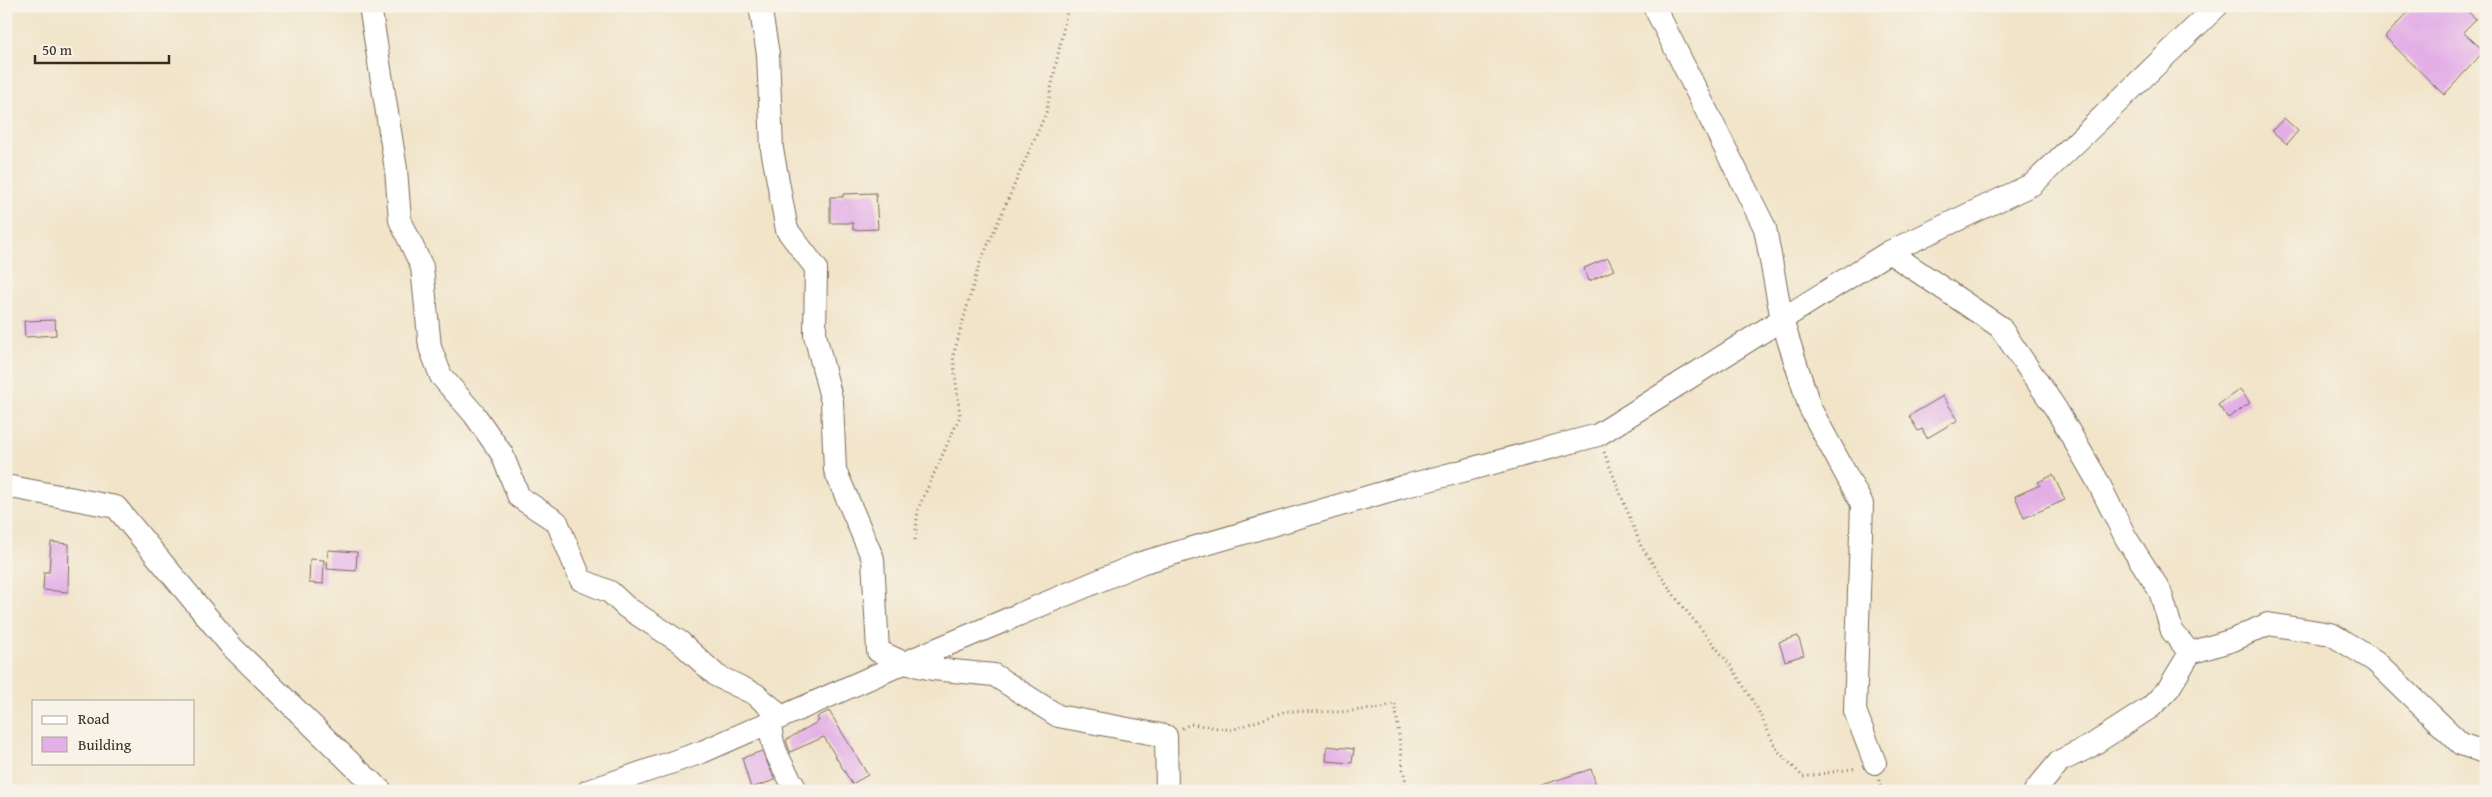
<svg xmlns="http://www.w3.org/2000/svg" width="2492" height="797" font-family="'Gentium Book Plus',serif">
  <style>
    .building { fill: #e3afe6 }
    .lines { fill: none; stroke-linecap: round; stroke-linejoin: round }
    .minor-casing { stroke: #7b6b5a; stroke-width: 24 }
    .path { stroke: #7b6b5a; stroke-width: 3; stroke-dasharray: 1 4; stroke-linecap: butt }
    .minor { stroke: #fff; stroke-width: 22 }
  </style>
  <rect width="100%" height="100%" fill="#f7f3e8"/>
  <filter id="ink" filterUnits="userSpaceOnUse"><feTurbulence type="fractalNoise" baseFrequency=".02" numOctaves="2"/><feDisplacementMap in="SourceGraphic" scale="10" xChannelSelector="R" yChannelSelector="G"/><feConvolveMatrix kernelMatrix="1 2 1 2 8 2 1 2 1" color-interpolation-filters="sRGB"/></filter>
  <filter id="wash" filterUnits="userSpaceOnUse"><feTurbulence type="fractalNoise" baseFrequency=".0096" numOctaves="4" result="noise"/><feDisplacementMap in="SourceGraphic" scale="20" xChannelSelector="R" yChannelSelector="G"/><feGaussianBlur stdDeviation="1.12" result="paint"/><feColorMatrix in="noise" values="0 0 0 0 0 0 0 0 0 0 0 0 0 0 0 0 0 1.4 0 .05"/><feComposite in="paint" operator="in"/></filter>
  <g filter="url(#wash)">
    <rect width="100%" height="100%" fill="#f1e4c9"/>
    <g id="blocks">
      <path class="building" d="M2414 6H2462L2476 19 2463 32 2484 51 2444 95 2385 37Z
        M2284 118 2298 131 2287 144 2272 131Z
        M876 193 878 229 853 230V223H830V197H843V194Z
        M1608 258 1614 270 1589 281 1584 268Z
        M55 320 56 335 25 337 24 321Z
        M2240 389 2250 403 2228 418 2218 405Z
        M1943 396 1958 420 1927 438 1922 429 1918 431 1909 416Z
        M2053 475 2065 500 2024 518 2015 496 2040 485 2038 482Z
        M51 542 69 544 68 592 43 590 44 572H49Z
        M328 550 357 552 356 571 327 569Z
        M310 559 324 560 323 584 309 583Z
        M1798 636 1804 655 1785 661 1779 642Z
        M829 711 868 775 852 784 824 737 790 752 786 740 819 721 817 717Z
        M1327 746 1354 749 1352 763 1326 761Z
        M762 751 775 780 751 788 742 758Z
        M1591 769 1598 791H1533L1532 788Z"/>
    </g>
  </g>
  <g filter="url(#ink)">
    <use href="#blocks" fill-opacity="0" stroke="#7b6b5a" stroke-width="1"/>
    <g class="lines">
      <g class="minor-casing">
        <path id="minor" d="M370 6 396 169 400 220 422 267 430 347 441 376 474 414 502 454 519 497 557 522 581 580 610 592 626 607 680 642 717 676 755 694 773 709C764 739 782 766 797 791
          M760 6 768 54 772 149 787 230 816 268 815 335 832 402 835 470 873 559 878 651 904 663 933 669 994 675 1058 716 1166 736 1167 791
          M1654 6 1765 228 1782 320 1810 408 1862 504 1855 711 1875 763
          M1889 252 2000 327 2056 409 2097 480 2126 538 2160 591 2172 631 2190 653
          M6 486 116 507 232 647 360 772 381 791
          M588 791 702 752 904 663 1141 563 1402 487 1598 435 1889 252 2033 184 2217 6
          M2035 791 2060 761 2089 747 2151 707 2169 688 2190 653 2233 640 2268 624 2331 634 2375 661 2461 744 2486 753"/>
      </g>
      <path class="path" d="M1604 452 1641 546 1676 598 1731 666 1756 706 1777 750 1803 777 1857 768
        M915 540 918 509 960 416 953 356 979 265 1046 113 1068 6
        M1182 728 1191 724 1232 730 1286 711 1340 712 1382 708 1395 703 1403 769 1408 791
        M1879 780 1882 791"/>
      <use href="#minor" class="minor"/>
    </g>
  </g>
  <rect width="2492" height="797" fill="none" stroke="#f7f3e8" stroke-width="25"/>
  <rect x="32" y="700" width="162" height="65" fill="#f7f3e8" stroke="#aca397"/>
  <rect x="42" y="716" width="25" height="8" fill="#ffffff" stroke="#aca397"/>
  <text x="78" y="724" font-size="15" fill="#3b2a1e">Road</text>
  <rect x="42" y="737" width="25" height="15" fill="#e3afe6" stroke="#aca397"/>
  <text x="78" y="750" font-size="15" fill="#3b2a1e">Building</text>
  <path d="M35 55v8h134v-8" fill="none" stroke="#3b2a1e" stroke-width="2.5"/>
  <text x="42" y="55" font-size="15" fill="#3b2a1e" stroke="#f7f3e8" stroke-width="4" paint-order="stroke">50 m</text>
</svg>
